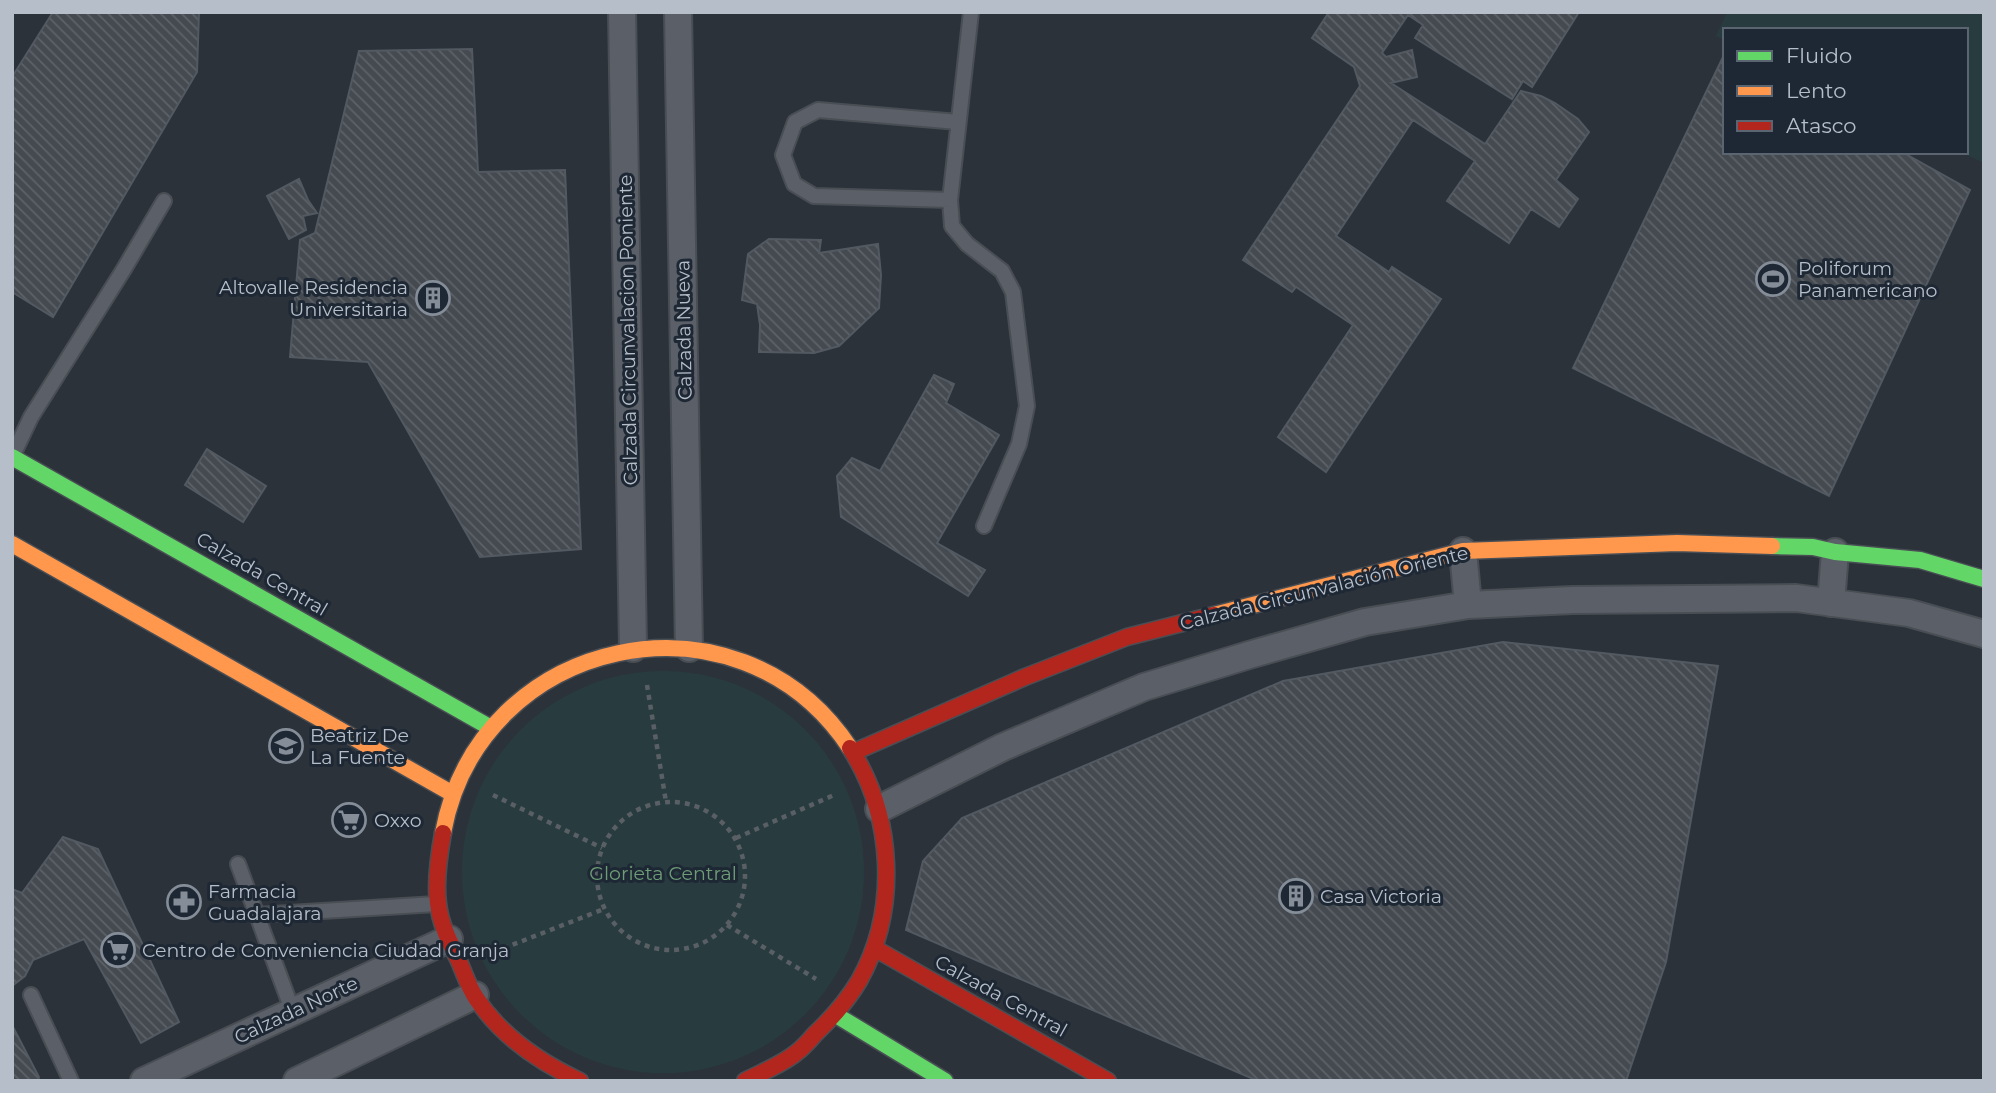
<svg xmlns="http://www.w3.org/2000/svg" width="1996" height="1093" font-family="Montserrat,sans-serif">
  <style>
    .green { fill: #283c40 }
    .building { fill: url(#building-back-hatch); stroke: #535961; stroke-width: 2 }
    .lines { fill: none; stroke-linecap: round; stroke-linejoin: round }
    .lane-casing { stroke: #494e54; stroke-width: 18 }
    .street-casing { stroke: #494e54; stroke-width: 30 }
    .fast-casing { stroke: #494e54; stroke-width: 19 }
    .slow-casing { stroke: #494e54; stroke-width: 19 }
    .jam-casing { stroke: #494e54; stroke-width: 19 }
    .path { stroke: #595f64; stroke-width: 4.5; stroke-dasharray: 5 5; stroke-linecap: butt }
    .lane { stroke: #5b6068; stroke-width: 14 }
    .street { stroke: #5b6068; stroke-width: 26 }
    .fast { stroke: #63d668; stroke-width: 16 }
    .slow { stroke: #ff974d; stroke-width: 16 }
    .jam { stroke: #b3261e; stroke-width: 16 }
    .labels { text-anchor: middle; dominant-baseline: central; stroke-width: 6; stroke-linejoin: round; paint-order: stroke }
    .poi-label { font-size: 19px; fill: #b6beca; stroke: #1e2835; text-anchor: start }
    .street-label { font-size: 19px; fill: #b6beca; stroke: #1e2835 }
    .park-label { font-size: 19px; fill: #6d9c77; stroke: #1e2835 }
  </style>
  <defs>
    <pattern id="building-back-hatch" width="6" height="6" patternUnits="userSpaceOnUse" patternTransform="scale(1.75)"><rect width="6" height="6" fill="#444a50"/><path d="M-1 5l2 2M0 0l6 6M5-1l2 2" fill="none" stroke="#5d6268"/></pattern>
  </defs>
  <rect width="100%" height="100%" fill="#2b323a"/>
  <path class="green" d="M1727 12H1984V163L1961 152H1966V30H1725V40L1716 36Z
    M462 872a201 201 0 1 1 402 0a201 201 0 1 1-402 0Z"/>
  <path class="building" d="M53 12H199L197 72 53 317 12 292V77Z
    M1329 12H1579L1532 87 1523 81 1512 99 1415 38 1423 25 1408 15 1382 53 1386 57 1412 50 1417 77 1391 83 1485 144 1521 91 1541 96 1555 103 1578 119 1589 132 1556 180 1578 199 1559 227 1531 209 1509 243 1447 201 1475 161 1413 120 1336 236 1389 272 1392 267 1441 299 1326 472 1278 437 1353 325 1296 287 1292 292 1243 260 1360 86 1354 67 1312 38Z
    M472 49 478 172 565 170 581 549 480 557 368 362 290 357 300 240 315 233 359 51Z
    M1724 55 1725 152H1902L1970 190 1829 496 1573 368Z
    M299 179 308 200 317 213 303 216 306 230 289 239 267 196Z
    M769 239 821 240 819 253 878 244 881 275 879 308 839 346 814 353 759 352 760 325 757 304 742 300 748 254Z
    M934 375 954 384 946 403 999 435 937 543 985 570 968 596 841 517 837 476 852 458 880 471Z
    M207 449 266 486 243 522 185 485Z
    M1503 642 1718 666 1666 962 1626 1081H1258L906 930 923 861 962 818 1283 681Z
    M63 837 98 849 179 1022 141 1043 84 939 33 960 25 976 12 986V889L22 893Z
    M12 1025 39 1077 38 1081H12Z"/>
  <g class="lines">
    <g class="lane-casing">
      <path id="lane" d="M971 12 950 200 952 226 967 244 1002 271 1013 292 1027 406 1019 444 984 526
        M950 200 814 196 794 184 783 155 795 122 818 110 958 122
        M13 455 31 417 124 269 164 201
        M238 864 293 1012
        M257 915 436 904
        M31 995 71 1081"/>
    </g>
    <g class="street-casing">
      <path id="street" d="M622 12 633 648
        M678 12 689 648
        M1463 551 1468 605
        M1831 603 1835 552
        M879 809 1003 747 1144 687 1249 655 1365 622 1468 605 1573 600 1796 598 1909 613 1984 634
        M144 1081 449 939
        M297 1081 475 995"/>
    </g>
    <g class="fast-casing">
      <path id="fast" d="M12 457 491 728
        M1772 546 1813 547 1835 552 1920 560 1984 579
        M836 1015 945 1081"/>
    </g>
    <g class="slow-casing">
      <path id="slow" d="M12 544 453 794
        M1214 615 1463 551 1677 543 1772 546
        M443 833C479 636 738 579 850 748"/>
    </g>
    <g class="jam-casing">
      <path id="jam" d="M854 752 1025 677 1127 637 1214 615
        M443 833C439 855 435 881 438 903 440 923 449 941 458 959 464 972 468 986 476 998 501 1036 539 1062 580 1081
        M874 948 1108 1081
        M745 1081C762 1072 781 1065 796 1053 803 1048 809 1041 815 1034 832 1018 847 1001 859 981 899 910 894 816 850 748"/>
    </g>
    <path class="path" d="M647 685 666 802
      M493 795 602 848
      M597 876a74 74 0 1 1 148 0a74 74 0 1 1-148 0Z
      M736 838 834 795
      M727 925 816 979
      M494 952 604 909"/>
    <use href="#lane" class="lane"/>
    <use href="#street" class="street"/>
    <use href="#fast" class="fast"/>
    <use href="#slow" class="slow"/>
    <use href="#jam" class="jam"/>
  </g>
  <defs>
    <g id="stadium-ring" transform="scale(1.75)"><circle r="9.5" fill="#1e2835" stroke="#858d98" stroke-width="1.5"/><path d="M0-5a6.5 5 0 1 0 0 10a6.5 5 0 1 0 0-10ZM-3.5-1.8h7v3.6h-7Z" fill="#858d98"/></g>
    <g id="building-ring" transform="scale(1.75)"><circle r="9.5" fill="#1e2835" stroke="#858d98" stroke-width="1.5"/><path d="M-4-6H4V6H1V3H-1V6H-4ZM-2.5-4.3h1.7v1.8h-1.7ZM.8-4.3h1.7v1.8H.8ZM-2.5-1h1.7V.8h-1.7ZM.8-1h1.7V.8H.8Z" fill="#858d98"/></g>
    <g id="school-ring" transform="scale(1.75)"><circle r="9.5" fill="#1e2835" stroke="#858d98" stroke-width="1.5"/><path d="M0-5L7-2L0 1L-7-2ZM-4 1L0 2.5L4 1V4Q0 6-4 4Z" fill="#858d98"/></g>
    <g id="supermarket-ring" transform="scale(1.75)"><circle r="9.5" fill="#1e2835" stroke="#858d98" stroke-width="1.5"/><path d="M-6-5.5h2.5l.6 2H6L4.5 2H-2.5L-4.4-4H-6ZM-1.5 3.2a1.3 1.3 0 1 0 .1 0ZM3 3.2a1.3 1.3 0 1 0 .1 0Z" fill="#858d98"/></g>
    <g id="pharmacy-ring" transform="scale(1.75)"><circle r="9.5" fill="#1e2835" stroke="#858d98" stroke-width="1.5"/><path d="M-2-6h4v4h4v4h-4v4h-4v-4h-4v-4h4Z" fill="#858d98"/></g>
  </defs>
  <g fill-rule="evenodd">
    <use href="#stadium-ring" x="1773" y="279"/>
    <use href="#building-ring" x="433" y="298"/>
    <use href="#school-ring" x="286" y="746"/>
    <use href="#supermarket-ring" x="349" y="820"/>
    <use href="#building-ring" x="1296" y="896"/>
    <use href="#pharmacy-ring" x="184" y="902"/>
    <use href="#supermarket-ring" x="118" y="950"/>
  </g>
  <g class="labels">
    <g class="poi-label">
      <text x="1798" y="268">Poliforum<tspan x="1798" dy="22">Panamericano</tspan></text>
      <text x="408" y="287" text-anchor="end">Altovalle Residencia<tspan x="408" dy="22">Universitaria</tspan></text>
      <text x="310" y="735">Beatriz De<tspan x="310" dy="22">La Fuente</tspan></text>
      <text x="374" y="820">Oxxo</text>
      <text x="208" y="891">Farmacia<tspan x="208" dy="22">Guadalajara</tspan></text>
      <text x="1320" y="896">Casa Victoria</text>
      <text x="142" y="950">Centro de Conveniencia Ciudad Granja</text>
    </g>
    <g class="street-label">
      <text transform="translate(628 330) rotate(-91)">Calzada Circunvalacion Poniente</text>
      <text transform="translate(684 330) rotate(-91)">Calzada Nueva</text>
      <text transform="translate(262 574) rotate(30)">Calzada Central</text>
      <text transform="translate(1324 588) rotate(-14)">Calzada Circunvalación Oriente</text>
      <text transform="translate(1001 996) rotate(29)">Calzada Central</text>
      <text transform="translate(296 1010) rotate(-25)">Calzada Norte</text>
    </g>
    <g class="park-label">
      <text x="663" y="873">Glorieta Central</text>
    </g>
  </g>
  <rect width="1996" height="1093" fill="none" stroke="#b6beca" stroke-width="28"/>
  <rect x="1723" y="28" width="245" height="126" fill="#1e2835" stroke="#5b6471" stroke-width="2"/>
  <rect x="1737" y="51" width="35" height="10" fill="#63d668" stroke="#5b6471" stroke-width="2"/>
  <text x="1786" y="63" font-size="21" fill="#b6beca">Fluido</text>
  <rect x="1737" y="86" width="35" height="10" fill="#ff974d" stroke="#5b6471" stroke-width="2"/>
  <text x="1786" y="98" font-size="21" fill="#b6beca">Lento</text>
  <rect x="1737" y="121" width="35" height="10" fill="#b3261e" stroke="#5b6471" stroke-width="2"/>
  <text x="1786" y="133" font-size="21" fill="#b6beca">Atasco</text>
</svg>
